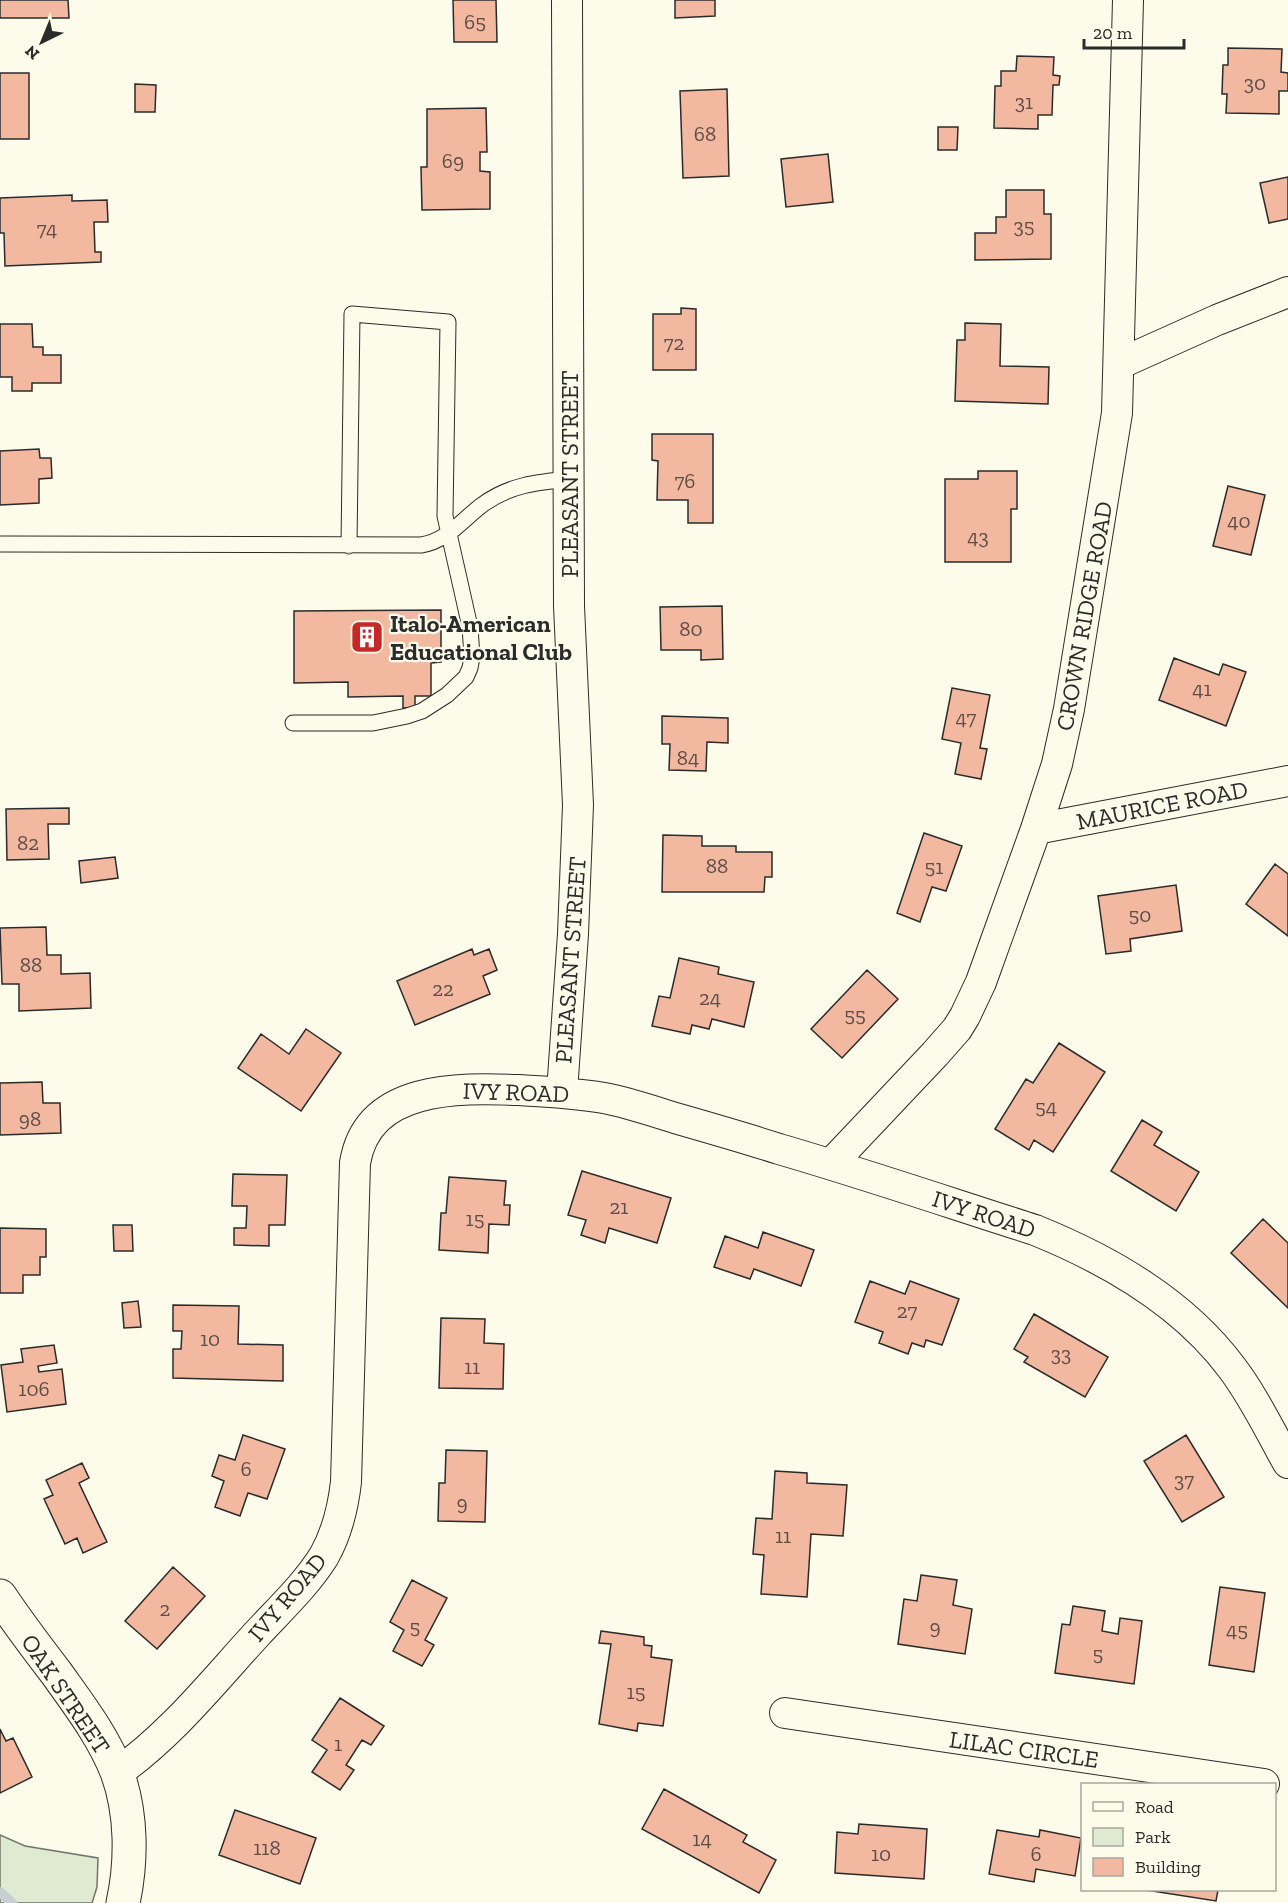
<svg xmlns="http://www.w3.org/2000/svg" width="1288" height="1903" font-family="'Zilla Slab',serif">
  <style>
    .green { fill: #deebd1; stroke: #74746e; stroke-width: 1.5 }
    .lines { fill: none; stroke-linecap: round; stroke-linejoin: round }
    .stream { stroke: #c7d0d0; stroke-width: 10 }
    .building { fill: #f2b8a0; stroke: #2b2b2b; stroke-width: 1.5 }
    .lane-casing { stroke: #2b2b2b; stroke-width: 17 }
    .street-casing { stroke: #2b2b2b; stroke-width: 32 }
    .secondary-casing { stroke: #2b2b2b; stroke-width: 35 }
    .lane { stroke: #fdfbea; stroke-width: 15 }
    .street { stroke: #fdfbea; stroke-width: 30 }
    .secondary { stroke: #fdfbea; stroke-width: 33 }
    .labels { text-anchor: middle; dominant-baseline: central; stroke-width: 4.5; stroke-linejoin: round; paint-order: stroke }
    .number-label { font-size: 21px; fill: #5d4e48 }
    .street-label { font-size: 24px; fill: #2b2b2b; stroke: #fdfbea }
    .poi-label { font-size: 24px; font-weight: bold; fill: #2b2b2b; stroke: #fdfbea; text-anchor: start }
  </style>
  <rect width="100%" height="100%" fill="#fdfbea"/>
  <path class="green" d="M0 1835 25 1846 98 1858 97 1887 92 1903H0Z"/>
  <g class="lines">
    <path class="stream" d="M0 1892 12 1903"/>
  </g>
  <path class="building" d="M0 0H68L69 18H0Z
    M453 0H496L497 42H454Z
    M675 0H715V16L675 18Z
    M1228 48 1282 49 1281 72 1288 73V91H1279V114L1226 113 1227 94H1222L1223 65H1228Z
    M1017 56 1054 57 1053 75 1060 76 1059 85H1053L1052 115H1038V129L994 128 995 86H1001V71H1016Z
    M0 73H29V139H0Z
    M135 84 156 85 155 112H135Z
    M727 89 729 176 683 178 680 91Z
    M486 108 487 152H480V171L490 172V209L422 210 421 167H427V109Z
    M938 127H958L957 150H938Z
    M828 154 833 202 786 207 781 159Z
    M1288 177V219L1269 223 1260 183Z
    M1006 190H1044V214H1051V259L975 260V233H996V217H1006Z
    M72 195V201L107 200 108 222H94L95 252H101V262L5 266 4 233H0V198Z
    M681 308 696 309V370H653V314H681Z
    M965 323 1001 324 1000 366 1049 367 1048 404 955 401 957 340H965Z
    M0 324H32L33 347H43V355H61V383H32V391H12V377H0Z
    M652 434H713V523H688V500H657L658 461 652 460Z
    M39 449 40 458H51L52 478 39 479V503L0 505V451Z
    M978 471H1017V509H1011V562H945V479H978Z
    M1228 486 1265 495 1251 555 1213 546Z
    M722 606 723 659 701 660V650H661L660 607Z
    M441 610V662L431 663V696H415V708H403V696L348 697V682L294 683V611Z
    M1174 658 1219 675 1223 664 1246 672 1226 726 1159 700Z
    M952 688 990 695 980 748 987 749 981 779 955 774 961 743 942 739Z
    M662 716 728 718V743L707 742 706 771 669 770 670 744H662Z
    M69 808V824H48L49 859 7 860 6 809Z
    M924 833 962 846 946 891 932 887 920 922 897 913Z
    M663 835 702 836V846H736V852H772V877H765L764 892H662Z
    M115 857 118 878 81 883 79 861Z
    M1275 864 1288 874V936L1246 904Z
    M1176 885 1182 931 1130 939 1131 951 1106 954 1098 896Z
    M46 927 47 955H61V974L90 973 91 1008 19 1011V984H2L0 928Z
    M472 949 474 955 489 949 497 970 483 976 490 994 415 1025 397 981Z
    M679 958 719 967 718 974 754 982 744 1027 712 1019 709 1029 692 1025 690 1034 652 1026 659 996 670 998Z
    M867 970 898 999 842 1058 811 1029Z
    M306 1029 341 1053 301 1111 238 1068 261 1034 289 1054Z
    M1059 1043 1105 1072 1053 1152 1034 1140 1029 1150 995 1129 1026 1079 1033 1083Z
    M42 1082 43 1103H60L61 1133 0 1135V1083Z
    M1142 1120 1162 1132 1154 1145 1199 1172 1176 1211 1111 1171Z
    M582 1171 671 1198 657 1243 609 1228 605 1243 581 1235 586 1220 568 1215Z
    M233 1174 287 1175 285 1225H269V1246L234 1245V1228H246L247 1206H232Z
    M449 1177 506 1181 504 1205H510L509 1225 489 1224 488 1253 439 1250 441 1213H446Z
    M1263 1219 1288 1243V1308L1231 1253Z
    M113 1225H132L133 1251H114Z
    M0 1228 46 1229V1257H40V1275H23V1293H0Z
    M763 1232 814 1250 801 1286 754 1269 750 1279 714 1267 725 1236 758 1248Z
    M870 1281 905 1294 910 1281 959 1299 942 1345 926 1340 924 1347 912 1343 908 1354 879 1343 883 1332 855 1322Z
    M138 1301 141 1327 124 1328 122 1303Z
    M173 1305 239 1306 238 1344 283 1345V1381L173 1378V1349H181L182 1331H173Z
    M1034 1314 1108 1357 1085 1397 1024 1362 1028 1357 1014 1349Z
    M441 1318 485 1319 484 1343 504 1344 503 1389 439 1388Z
    M54 1345 57 1363 38 1366 39 1372 62 1369 66 1404 7 1412 1 1365 23 1362 21 1349Z
    M243 1435 285 1449 267 1499 248 1493 240 1516 215 1507 224 1481 212 1476 219 1455 235 1460Z
    M1186 1435 1224 1497 1182 1522 1144 1461Z
    M446 1450 487 1451 485 1522 438 1521 439 1483H445Z
    M82 1463 89 1478 79 1483 107 1542 83 1553 77 1538 65 1544 44 1499 53 1495 46 1480Z
    M775 1471 807 1473V1483L847 1485 843 1536 811 1534 807 1597 761 1594 764 1555 753 1554 756 1518 772 1519Z
    M173 1567 205 1596 157 1649 125 1621Z
    M921 1575 957 1580 953 1605 972 1609 965 1654 898 1644 904 1599 917 1601Z
    M412 1580 447 1598 425 1640 434 1645 422 1666 393 1651 404 1630 390 1622Z
    M1220 1587 1265 1593 1254 1672 1209 1665Z
    M1073 1606 1105 1611 1102 1631 1118 1634 1120 1618 1142 1621 1134 1684 1055 1673 1062 1624 1070 1625Z
    M601 1631 644 1637V1645L652 1646 651 1657 672 1660 663 1726 638 1723 637 1731 599 1724 611 1644 599 1643Z
    M340 1698 384 1726 371 1745 362 1740 346 1765 354 1770 340 1790 312 1772 327 1750 312 1740Z
    M0 1729 6 1741 13 1738 32 1777 0 1793Z
    M664 1789 747 1835 743 1842 776 1860 759 1893 642 1829Z
    M235 1810 316 1838 300 1884 219 1855Z
    M859 1824 927 1829 924 1879 835 1873 837 1832 858 1834Z
    M997 1830 1039 1837 1040 1830 1081 1838 1075 1876 1036 1869 1034 1882 989 1874Z
    M1146 1890H1218L1216 1901Z"/>
  <g class="lines">
    <g class="lane-casing">
      <path id="lane" d="M0 544 421 545C447 541 461 521 482 505 509 485 537 482 570 479
        M293 723H373L407 716 422 711 447 695 466 677 470 668 472 657 470 627 445 516 448 322 352 314 349 546"/>
    </g>
    <g class="street-casing">
      <path id="street" d="M1119 364 1217 320 1288 292
        M1036 829 1288 781
        M562 1092 573 934 578 805 569 606 567 0
        M831 1164 935 1054 957 1029 965 1016 981 982 1036 829 1057 764 1069 709 1117 413 1128 0
        M785 1713 1264 1784
        M117 1773C171 1735 212 1683 256 1635 279 1610 306 1585 324 1556 337 1533 343 1508 346 1482L355 1163C368 1085 458 1088 519 1090 549 1092 580 1093 609 1099 632 1104 653 1111 675 1118 710 1128 745 1138 779 1149 865 1174 950 1203 1035 1230 1109 1260 1183 1302 1232 1368 1254 1397 1270 1431 1288 1463"/>
    </g>
    <g class="secondary-casing">
      <path id="secondary" d="M0 1596C18 1623 37 1648 57 1674 79 1705 103 1736 117 1772 132 1813 132 1861 123 1903"/>
    </g>
    <use href="#lane" class="lane"/>
    <use href="#street" class="street"/>
    <use href="#secondary" class="secondary"/>
  </g>
  <defs>
    <g id="building-square" transform="scale(1.725)"><rect x="-9" y="-9" width="18" height="18" rx="4" fill="#c62828" stroke="#fdfbea"/><path d="M-4-6H4V6H1V3H-1V6H-4ZM-2.5-4.3h1.7v1.8h-1.7ZM.8-4.3h1.7v1.8H.8ZM-2.5-1h1.7V.8h-1.7ZM.8-1h1.7V.8H.8Z" fill="#fff"/></g>
  </defs>
  <g fill-rule="evenodd">
    <use href="#building-square" x="367" y="637"/>
  </g>
  <g class="labels">
    <g class="number-label">
      <text x="475" y="21">65</text>
      <text x="1255" y="82">30</text>
      <text x="1024" y="101">31</text>
      <text x="705" y="133">68</text>
      <text x="453" y="160">69</text>
      <text x="1024" y="225">35</text>
      <text x="47" y="228">74</text>
      <text x="674" y="342">72</text>
      <text x="685" y="480">76</text>
      <text x="1239" y="520">40</text>
      <text x="978" y="536">43</text>
      <text x="691" y="628">80</text>
      <text x="1202" y="688">41</text>
      <text x="966" y="717">47</text>
      <text x="688" y="757">84</text>
      <text x="28" y="842">82</text>
      <text x="717" y="865">88</text>
      <text x="934" y="866">51</text>
      <text x="1140" y="914">50</text>
      <text x="31" y="964">88</text>
      <text x="443" y="988">22</text>
      <text x="710" y="997">24</text>
      <text x="855" y="1014">55</text>
      <text x="1046" y="1106">54</text>
      <text x="30" y="1118">98</text>
      <text x="619" y="1206">21</text>
      <text x="475" y="1218">15</text>
      <text x="907" y="1310">27</text>
      <text x="210" y="1338">10</text>
      <text x="1061" y="1353">33</text>
      <text x="472" y="1366">11</text>
      <text x="34" y="1388">106</text>
      <text x="246" y="1468">6</text>
      <text x="1184" y="1479">37</text>
      <text x="462" y="1502">9</text>
      <text x="783" y="1535">11</text>
      <text x="165" y="1608">2</text>
      <text x="415" y="1626">5</text>
      <text x="935" y="1626">9</text>
      <text x="1237" y="1629">45</text>
      <text x="1098" y="1653">5</text>
      <text x="636" y="1691">15</text>
      <text x="338" y="1743">1</text>
      <text x="702" y="1838">14</text>
      <text x="267" y="1847">118</text>
      <text x="881" y="1853">10</text>
      <text x="1036" y="1853">6</text>
    </g>
    <g class="street-label">
      <text transform="translate(569 474) rotate(-90)">PLEASANT STREET</text>
      <text transform="translate(1084 616) rotate(-80)">CROWN RIDGE ROAD</text>
      <text transform="translate(1162 805) rotate(-11)">MAURICE ROAD</text>
      <text transform="translate(570 960) rotate(-86)">PLEASANT STREET</text>
      <text transform="translate(516 1092) rotate(2)">IVY ROAD</text>
      <text transform="translate(984 1214) rotate(18)">IVY ROAD</text>
      <text transform="translate(287 1597) rotate(-50)">IVY ROAD</text>
      <text transform="translate(66 1694) rotate(56)">OAK STREET</text>
      <text transform="translate(1024 1749) rotate(8)">LILAC CIRCLE</text>
    </g>
    <g class="poi-label">
      <text x="390" y="623">Italo-American<tspan x="390" dy="28">Educational Club</tspan></text>
    </g>
  </g>
  <rect x="1081" y="1783" width="195" height="108" fill="#fdfbea" stroke="#a9a89e" stroke-width="1.5"/>
  <rect x="1093" y="1802" width="30" height="9" fill="#fdfbea" stroke="#a9a89e" stroke-width="1.5"/>
  <text x="1135" y="1813" font-size="18" fill="#2b2b2b">Road</text>
  <rect x="1093" y="1828" width="30" height="18" fill="#deebd1" stroke="#a9a89e" stroke-width="1.5"/>
  <text x="1135" y="1843" font-size="18" fill="#2b2b2b">Park</text>
  <rect x="1093" y="1858" width="30" height="18" fill="#f2b8a0" stroke="#a9a89e" stroke-width="1.5"/>
  <text x="1135" y="1873" font-size="18" fill="#2b2b2b">Building</text>
  <g transform="translate(42 42) rotate(223)" stroke="#fdfbea" stroke-width="4.5" paint-order="stroke">
  <path d="M0-4.5L10 22L0 15L-10 22Z" fill="#2b2b2b"/>
  <text y="-9" font-size="16" font-weight="bold" text-anchor="middle" fill="#2b2b2b">N</text>
  </g>
  <path d="M1084 39v9h100v-9" fill="none" stroke="#2b2b2b" stroke-width="3"/>
  <text x="1093" y="39" font-size="18" fill="#2b2b2b" stroke="#fdfbea" stroke-width="4.5" paint-order="stroke">20 m</text>
</svg>
